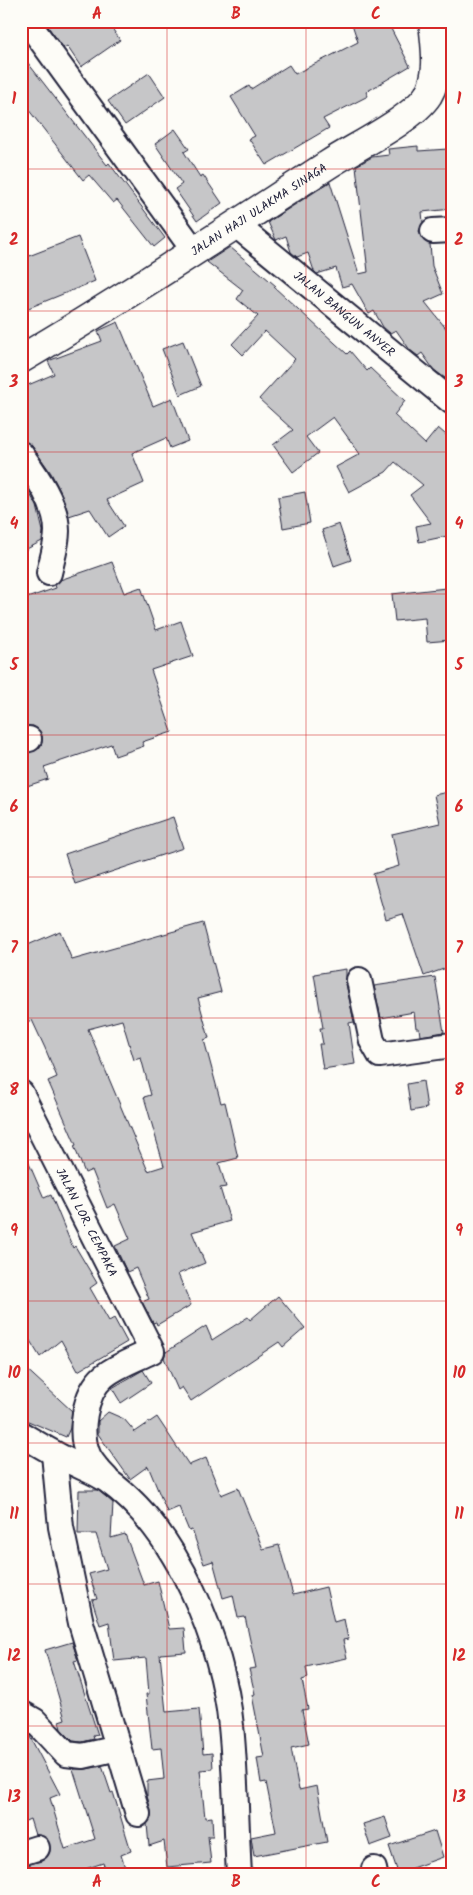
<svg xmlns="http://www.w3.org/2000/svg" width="473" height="1895" font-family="Kalam,sans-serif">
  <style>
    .building { fill: #c6c6c8; stroke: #22223b; fill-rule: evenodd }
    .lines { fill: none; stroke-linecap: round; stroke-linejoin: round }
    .minor-casing { stroke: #22223b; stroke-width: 28 }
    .primary-casing { stroke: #22223b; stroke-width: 31 }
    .minor { stroke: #fdfcf7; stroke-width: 24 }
    .primary { stroke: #fdfcf7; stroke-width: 28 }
    .grid { fill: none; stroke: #d62828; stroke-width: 1; stroke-opacity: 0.55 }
    .labels { text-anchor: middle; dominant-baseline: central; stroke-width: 4.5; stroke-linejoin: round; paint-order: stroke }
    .street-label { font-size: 12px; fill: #22223b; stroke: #fdfcf7 }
    .neatline { fill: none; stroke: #d62828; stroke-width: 2 }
    .grid-label { font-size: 16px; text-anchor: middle; font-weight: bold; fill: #d62828 }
  </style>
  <rect width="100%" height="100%" fill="#fdfcf7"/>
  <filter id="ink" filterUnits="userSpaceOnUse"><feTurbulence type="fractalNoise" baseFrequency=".02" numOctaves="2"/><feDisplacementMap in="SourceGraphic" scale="10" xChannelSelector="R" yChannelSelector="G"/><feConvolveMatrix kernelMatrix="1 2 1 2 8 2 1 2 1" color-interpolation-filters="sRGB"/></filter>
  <g filter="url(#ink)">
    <path class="building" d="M57 21H107L120 40 81 67 67 46 64 48 48 27Z
      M351 21H387L410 66 366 92 368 96 323 119 329 128 266 165 249 139 255 136 231 97 249 86 251 89 289 65 295 74 358 42Z
      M21 54 107 165 109 163 165 238 154 247 117 200 113 203 89 175 83 180 21 100Z
      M149 73 165 97 125 125 108 101Z
      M175 129 189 149 184 152 200 177 203 175 222 203 197 221 175 189 182 184 155 144Z
      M418 146V151L448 149 452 209 422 212 423 222 419 231 422 239 430 244 432 266 443 294 425 302 452 336V373L445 378 434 370 422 353 418 356 410 350 396 330 390 333 383 327 374 311 369 314 352 284 342 287 336 268 317 274 314 271 308 253 297 257 291 252 286 236 276 240 268 222 330 182 359 274 368 272 356 166 372 157 389 155 388 149Z
      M78 237 95 281 26 309 21 298V259Z
      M230 247 276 286 274 287 347 354 350 351 367 371 370 368 405 401 394 415 425 444 438 428 452 440V535L419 542 416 526 431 523 410 495 423 485 395 462 386 472 349 492 336 467 360 454 333 417 306 437 318 453 293 472 273 445 293 430 259 399 295 359 265 331 243 355 232 344 258 316 237 299 243 290 207 262Z
      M118 322 153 406 172 398 188 441 170 448 166 438 132 453 144 483 107 500 124 526 108 537 90 509 69 516 62 495 51 473 32 446 21 441V388L54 374 48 361 102 341 98 331Z
      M183 341 201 386 180 395 162 349Z
      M21 479 37 506 43 531 42 541 21 552Z
      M305 492 310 523 283 528 278 497Z
      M339 524 351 560 334 566 322 530Z
      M112 562 124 593 141 587 156 630 181 621 193 656 151 670 172 732 142 742 144 746 115 756 111 744 44 767 48 779 21 788V754L38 749 42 743V736L39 730 33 726 21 727V600L56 588 55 585 60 580Z
      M446 588 451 640 427 642 425 618 395 621 392 594Z
      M452 791V966L424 976 403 914 386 919 373 874 399 866 392 834 440 823 434 795Z
      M173 817 183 848 75 884 65 854Z
      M203 923 221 992 198 998 209 1038 204 1040 221 1103 225 1102 238 1158 219 1163 226 1187 220 1188 230 1221 192 1232 205 1263 178 1274 191 1305 157 1325 156 1322 153 1323 142 1302 149 1299 136 1268 127 1272 115 1246 130 1239 115 1204 107 1208 92 1170 85 1173 74 1146 76 1145 48 1081 57 1077 45 1048 32 1020 21 1024V948L60 931 72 960ZM122 1020 134 1060 141 1058 151 1095 144 1097 164 1166 148 1171 88 1029Z
      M346 969V983L354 1022 349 1023 355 1064 323 1069 319 1044H323L320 1028H323L314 974Z
      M435 977 444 1032 420 1036 419 1028H416L414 1012 381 1018 374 986Z
      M423 1081 427 1108 411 1111 407 1084Z
      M21 1145 44 1198 51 1195 73 1248 75 1246 97 1283 90 1288 109 1321 114 1318 127 1342 78 1371 61 1340 40 1357 21 1326Z
      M278 1296 305 1328 283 1347 279 1342 191 1401 182 1387 178 1390 164 1358 166 1352 206 1326 212 1340 215 1338 248 1317 250 1320Z
      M21 1364 72 1411 70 1428 66 1437 21 1418Z
      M143 1370 151 1383 121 1403 112 1388Z
      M108 1412 124 1419 135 1432 157 1417 189 1465 206 1458 221 1495 238 1488 263 1549 279 1545 293 1595 326 1587 334 1622 344 1619 348 1639 343 1640 347 1658 306 1667 308 1678 302 1680 308 1709 302 1710 309 1744 291 1748 299 1790 317 1786 327 1842 254 1856 251 1837 276 1832 266 1782 261 1783 257 1758 264 1757 252 1695 255 1694 249 1669 256 1668 245 1617 238 1618 233 1595 223 1598 213 1561 204 1564 192 1530 189 1531 179 1507 167 1512 148 1466 130 1479 98 1434V1421Z
      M79 1490H98L113 1503 111 1538 125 1534 144 1585 158 1581 169 1629 184 1628 186 1652 160 1654 166 1712 199 1709 203 1754 212 1753 213 1769 200 1770 205 1818 212 1817 213 1836H208L211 1863 167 1867 164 1841 149 1846 147 1824 151 1818V1811L147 1796V1781L164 1779 161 1748 152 1749 146 1694H149L146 1658 114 1661 109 1622 100 1625 92 1600 97 1599 89 1574 107 1569 96 1534H78Z
      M72 1642 78 1660 74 1661 98 1735 93 1736 94 1739 82 1742 73 1741 61 1729 59 1721 65 1719 45 1650Z
      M21 1729 29 1735 60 1794 50 1798 65 1849 95 1839 73 1769H86L102 1766 111 1793 113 1792 131 1851 121 1855 127 1874H107L103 1863 70 1874H21V1866L42 1861 47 1857 50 1851 47 1838 35 1835 30 1819 21 1823Z
      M385 1817 392 1838 370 1846 363 1824Z
      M435 1831 443 1857 398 1873 389 1846Z"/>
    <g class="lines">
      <g class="minor-casing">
        <g id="minor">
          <path d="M27 21 195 252"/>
          <path id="s1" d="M236 225 452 402"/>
          <path d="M433 231 452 230"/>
          <path d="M21 454C36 475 57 504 57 531 57 544 52 560 49 573"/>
          <path d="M21 741 29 739"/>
          <path d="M359 980 372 1041 380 1055 452 1045"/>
          <path id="s2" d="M21 1093 152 1351C136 1359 118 1365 104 1376 84 1393 78 1434 89 1457 93 1464 100 1472 106 1478"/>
          <path d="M21 1434C36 1443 51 1452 67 1460 80 1467 96 1472 108 1481 178 1531 223 1643 231 1726 236 1775 236 1825 239 1874"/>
          <path d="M54 1454 61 1527 81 1623 138 1814"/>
          <path d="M21 1713 35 1721 66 1754 83 1756 118 1748"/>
          <path d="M21 1853 37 1848"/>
          <path d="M374 1869 375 1874"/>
        </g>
      </g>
      <g class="primary-casing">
        <g id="primary">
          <path id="s3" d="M21 359C126 297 227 230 329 164 355 147 412 120 428 95 441 73 435 45 433 21"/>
        </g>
      </g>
      <use href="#minor" class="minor"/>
      <use href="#primary" class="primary"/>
    </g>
  </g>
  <path class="grid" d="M167 21V1874M306 21V1874M21 169H452M21 311H452M21 452H452M21 594H452M21 735H452M21 877H452M21 1018H452M21 1160H452M21 1301H452M21 1443H452M21 1584H452M21 1726H452"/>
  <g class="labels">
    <g class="street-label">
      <text stroke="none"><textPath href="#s3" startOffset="281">JALAN HAJI ULAKMA SINAGA</textPath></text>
      <text stroke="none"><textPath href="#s1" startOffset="140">JALAN BANGUN ANYER</textPath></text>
      <text stroke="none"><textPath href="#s2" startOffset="145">JALAN LOR. CEMPAKA</textPath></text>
    </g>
  </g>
  <rect width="473" height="1895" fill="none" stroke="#fdfcf7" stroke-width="55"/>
  <rect x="28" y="28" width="418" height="1840" class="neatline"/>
  <g class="grid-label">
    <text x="97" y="19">A</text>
    <text x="236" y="19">B</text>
    <text x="376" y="19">C</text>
    <text x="14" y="104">1</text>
    <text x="459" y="104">1</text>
    <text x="14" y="245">2</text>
    <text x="459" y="245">2</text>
    <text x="14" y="387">3</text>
    <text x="459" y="387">3</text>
    <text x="14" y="529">4</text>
    <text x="459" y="529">4</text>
    <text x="14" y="670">5</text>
    <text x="459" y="670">5</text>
    <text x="14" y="812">6</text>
    <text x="459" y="812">6</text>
    <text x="14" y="953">7</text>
    <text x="459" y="953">7</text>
    <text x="14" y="1095">8</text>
    <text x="459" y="1095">8</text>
    <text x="14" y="1236">9</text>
    <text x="459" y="1236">9</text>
    <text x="14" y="1378">10</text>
    <text x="459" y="1378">10</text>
    <text x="14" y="1519">11</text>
    <text x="459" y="1519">11</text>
    <text x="14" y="1661">12</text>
    <text x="459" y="1661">12</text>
    <text x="14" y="1802">13</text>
    <text x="459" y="1802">13</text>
    <text x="97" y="1887">A</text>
    <text x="236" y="1887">B</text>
    <text x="376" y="1887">C</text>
  </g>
</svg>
